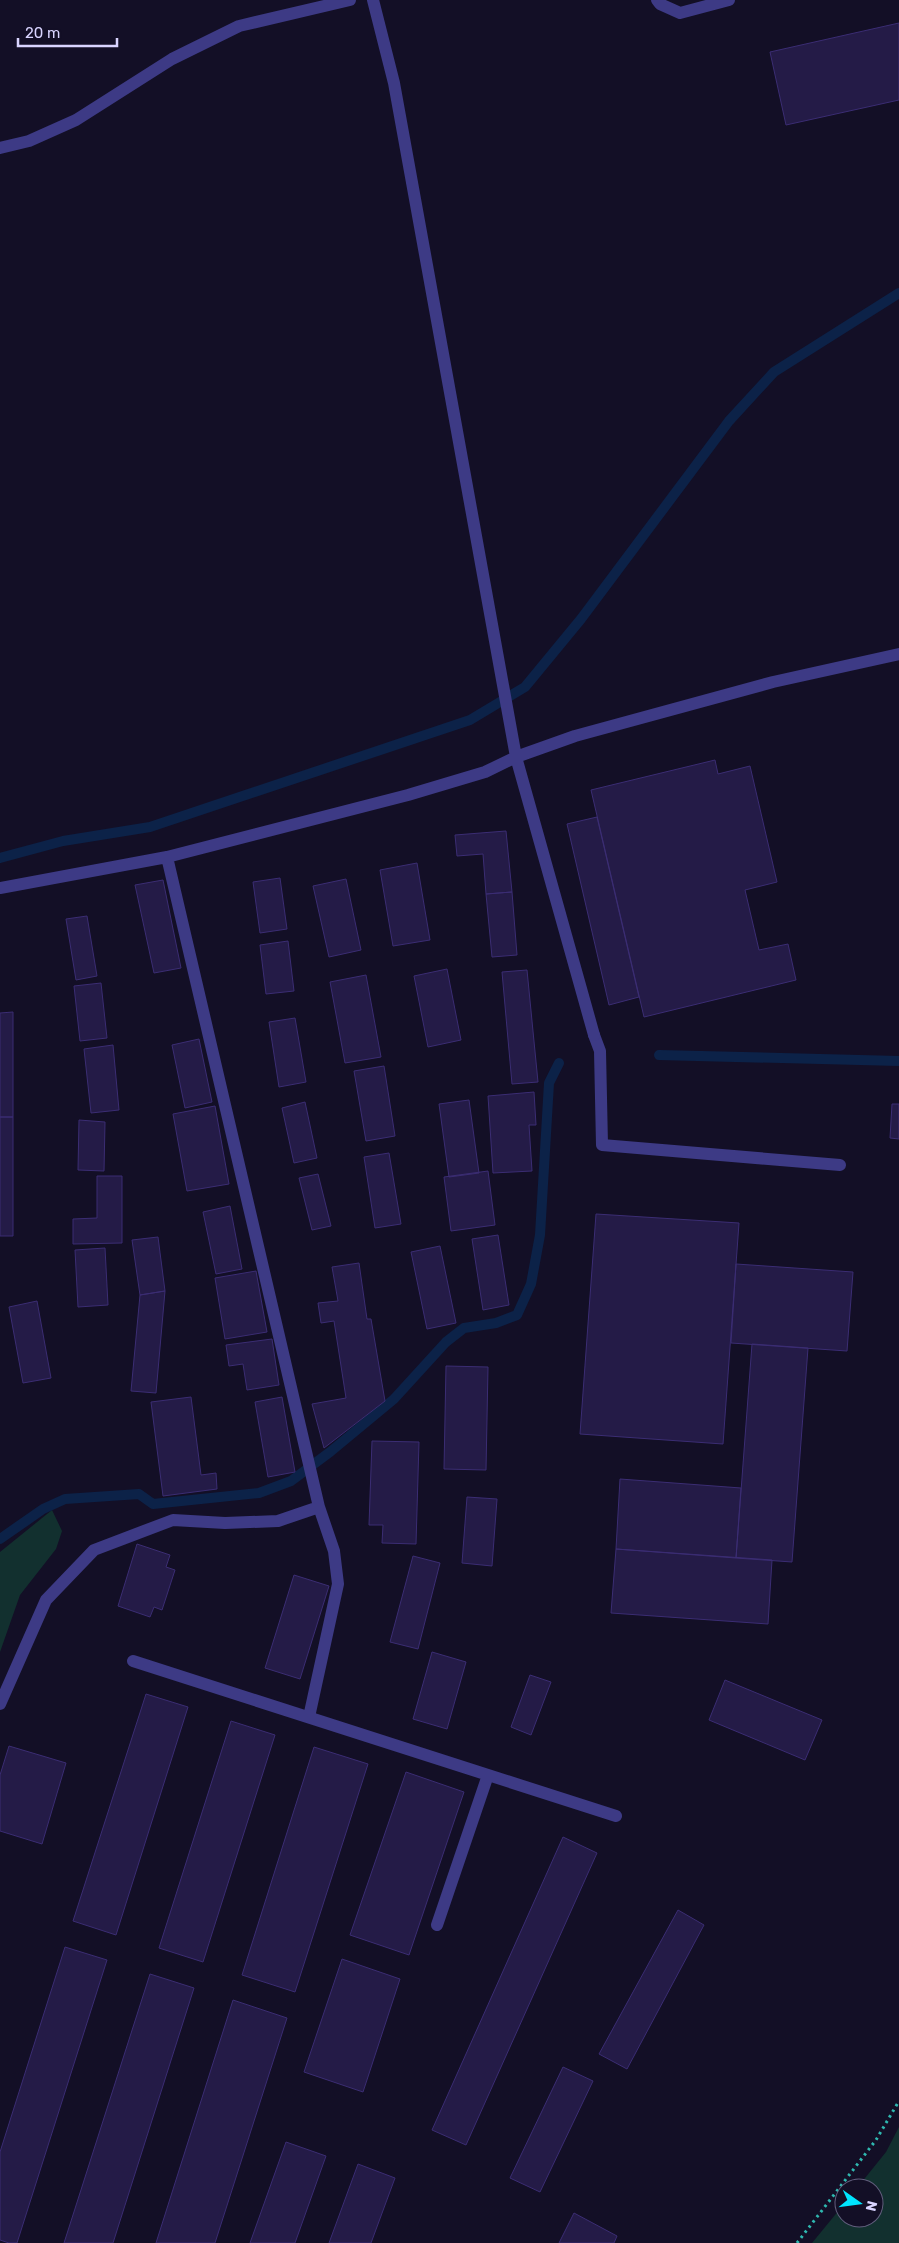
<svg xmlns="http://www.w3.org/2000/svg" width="899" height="2243" font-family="Rubik,sans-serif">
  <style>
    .green { fill: #12302f }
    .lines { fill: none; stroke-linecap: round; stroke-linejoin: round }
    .stream { stroke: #0c2248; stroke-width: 10 }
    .building { fill: #241b47; stroke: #3b2d73 }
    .path { stroke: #2fb8b0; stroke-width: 3; stroke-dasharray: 2.5 4; stroke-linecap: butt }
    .service { stroke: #3d3a85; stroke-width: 12 }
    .minor { stroke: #3d3a85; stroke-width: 12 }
  </style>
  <rect width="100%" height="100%" fill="#130f26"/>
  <path class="green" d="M52 1510 62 1531 56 1549 20 1595 0 1652V1552Z
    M899 2127V2243H812L844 2204V2218H874V2188H857L886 2152Z"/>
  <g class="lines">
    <path class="stream" d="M0 858 63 841 150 827 470 720 525 687 581 619 729 421 774 372 899 293
      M659 1055 899 1061
      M0 1539 43 1509 65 1499 139 1494 153 1504 259 1493 291 1481 330 1452 394 1399 446 1342 464 1328 496 1323 517 1315 531 1284 540 1235 549 1083 559 1063"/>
  </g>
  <path class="building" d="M899 23V100L786 125 770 52Z
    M715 760 718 774 750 766 777 882 745 890 759 950 788 944 796 980 644 1017 591 790Z
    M597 817 639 997 609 1005 567 824Z
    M506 831 512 892 486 894 483 854 457 856 455 835Z
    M417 863 430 940 393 946 380 870Z
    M280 878 287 929 260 933 253 882Z
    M346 879 361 950 329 957 313 886Z
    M163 880 181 968 154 973 135 885Z
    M512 892 517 955 492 957 486 894Z
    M87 916 97 976 76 980 66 919Z
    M288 941 294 991 266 994 260 945Z
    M447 969 461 1040 428 1047 414 976Z
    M527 970 538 1082 512 1084 502 972Z
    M366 975 381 1057 345 1063 330 982Z
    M101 983 107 1038 80 1041 74 986Z
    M13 1012V1117H0V1013Z
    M295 1018 306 1082 279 1087 269 1022Z
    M199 1039 212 1102 185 1108 172 1045Z
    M113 1045 119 1110 91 1113 84 1049Z
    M384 1066 395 1136 366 1141 354 1071Z
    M534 1092 536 1125H529L532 1171 493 1173 488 1096Z
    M469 1100 479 1173 449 1177 439 1104Z
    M305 1102 317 1158 294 1163 282 1108Z
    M892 1104H899V1139L890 1138Z
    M215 1106 229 1184 187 1191 173 1114Z
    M0 1117H13V1236H0Z
    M79 1120 105 1122 104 1171 78 1170Z
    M389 1153 401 1224 375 1228 364 1157Z
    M488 1171 495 1225 451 1231 444 1177Z
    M318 1174 331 1226 312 1230 299 1178Z
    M97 1176H122V1243L73 1244V1219L97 1218Z
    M230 1206 242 1269 216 1274 203 1212Z
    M596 1214 739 1223 723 1444 580 1434Z
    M498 1235 509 1305 483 1310 472 1239Z
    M158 1237 165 1291 140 1295 132 1240Z
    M440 1246 456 1323 427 1329 411 1252Z
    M105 1248 108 1305 78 1307 75 1250Z
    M359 1263 367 1319H371L385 1401 324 1448 312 1404 346 1398 334 1321 321 1323 318 1303 338 1301 332 1267Z
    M736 1264 853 1272 847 1351 731 1343Z
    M256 1271 267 1332 225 1339 215 1278Z
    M165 1291 156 1393 131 1391 140 1295Z
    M37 1301 51 1378 23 1383 9 1307Z
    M272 1339 279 1385 247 1390 243 1364 229 1366 226 1345Z
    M752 1344 808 1348 792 1562 736 1558Z
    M446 1366 488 1367 486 1470 444 1469Z
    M191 1397 201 1475 216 1473 217 1489 163 1496 151 1402Z
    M282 1397 295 1472 268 1477 255 1402Z
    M372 1441 419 1442 416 1544 382 1543 383 1525H369Z
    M620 1479 741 1488 736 1558 616 1549Z
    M467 1497 497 1499 492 1566 462 1563Z
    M137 1544 170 1555 166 1567 175 1570 162 1610 154 1607 150 1617 118 1606Z
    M616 1549 772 1560 768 1624 611 1613Z
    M413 1556 440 1563 418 1649 390 1642Z
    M294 1575 329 1586 300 1679 265 1668Z
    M432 1652 466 1662 447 1729 413 1719Z
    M530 1675 551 1682 531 1735 511 1727Z
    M725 1680 822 1720 805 1760 709 1720Z
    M146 1694 188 1707 116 1935 73 1921Z
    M231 1721 275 1735 203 1962 159 1948Z
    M9 1746 66 1763 42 1844 0 1831V1775Z
    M314 1747 368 1764 295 1992 242 1975Z
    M406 1772 464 1792 409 1955 350 1935Z
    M563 1837 597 1853 466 2145 432 2130Z
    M678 1910 704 1925 627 2069 599 2054Z
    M65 1947 107 1960 17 2243H9L0 2240V2152Z
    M342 1959 400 1979 363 2092 304 2072Z
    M150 1974 194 1988 113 2243H64Z
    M233 2000 287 2018 215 2243H156Z
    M563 2067 593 2081 540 2192 510 2178Z
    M286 2142 326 2156 295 2243H250Z
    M358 2164 395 2178 371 2243H329Z
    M574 2213 617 2236 614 2243H559Z"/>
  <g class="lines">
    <path class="path" d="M797 2243 876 2140 899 2101"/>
    <path class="service" d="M657 0 660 4 680 13 729 0
      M594 1035 600 1051 602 1145 840 1165"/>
    <path class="minor" d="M373 0 394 83 516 757 594 1035
      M0 148 29 141 76 120 172 59 239 26 350 0
      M167 857 319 1507 334 1551 338 1584 309 1717
      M0 888 167 857 408 795 485 772 516 757 575 736 773 682 899 654
      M133 1661 616 1816
      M0 1704 46 1600 94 1550 173 1520 225 1523 278 1521 319 1507
      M437 1925 488 1775"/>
  </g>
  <g transform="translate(859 2203) rotate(104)"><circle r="24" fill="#130f26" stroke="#625e7d"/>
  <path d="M0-4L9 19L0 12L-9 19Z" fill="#00e5ff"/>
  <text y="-8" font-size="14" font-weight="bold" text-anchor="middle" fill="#d9d4ff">N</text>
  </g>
  <path d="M18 38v8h99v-8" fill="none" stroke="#d9d4ff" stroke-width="2.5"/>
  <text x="25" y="38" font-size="15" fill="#d9d4ff" stroke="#130f26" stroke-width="4" paint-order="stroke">20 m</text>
</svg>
